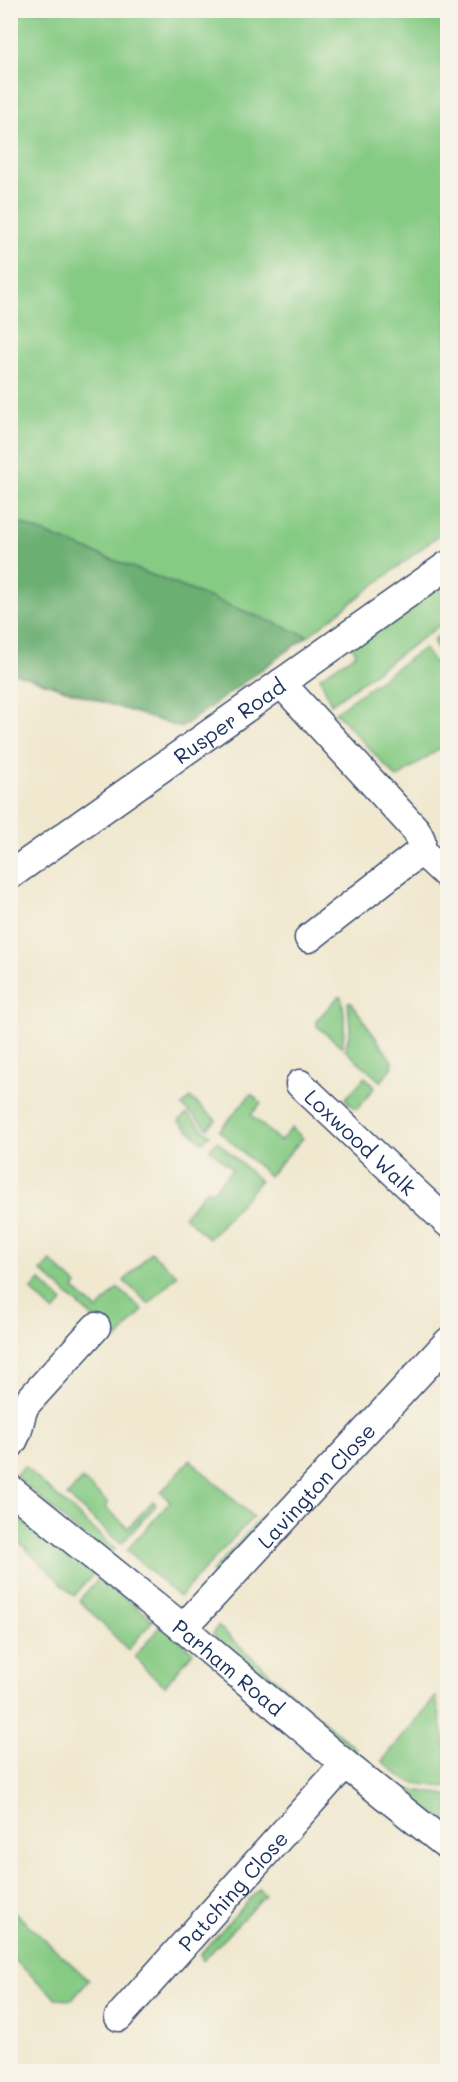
<svg xmlns="http://www.w3.org/2000/svg" width="458" height="2082" font-family="Mali,sans-serif">
  <style>
    .green { fill: #86cb84; stroke: #507d71; stroke-width: 1.5 }
    .forest { fill: #6caf72; stroke: #446f68; stroke-width: 1.5 }
    .lines { fill: none; stroke-linecap: round; stroke-linejoin: round }
    .minor-casing { stroke: #3b4b6f; stroke-width: 31 }
    .minor { stroke: #fff; stroke-width: 28 }
    .labels { text-anchor: middle; dominant-baseline: central; stroke-width: 4.5; stroke-linejoin: round; paint-order: stroke }
    .street-label { font-size: 21px; fill: #1b2f5e; stroke: #f7f3e8 }
  </style>
  <rect width="100%" height="100%" fill="#f7f3e8"/>
  <filter id="ink" filterUnits="userSpaceOnUse"><feTurbulence type="fractalNoise" baseFrequency=".0167" numOctaves="2"/><feDisplacementMap in="SourceGraphic" scale="12" xChannelSelector="R" yChannelSelector="G"/><feConvolveMatrix kernelMatrix="1 2 1 2 8 2 1 2 1" color-interpolation-filters="sRGB"/></filter>
  <filter id="wash" filterUnits="userSpaceOnUse"><feTurbulence type="fractalNoise" baseFrequency=".008" numOctaves="4" result="noise"/><feDisplacementMap in="SourceGraphic" scale="24" xChannelSelector="R" yChannelSelector="G"/><feGaussianBlur stdDeviation="1.35" result="paint"/><feColorMatrix in="noise" values="0 0 0 0 0 0 0 0 0 0 0 0 0 0 0 0 0 1.4 0 .05"/><feComposite in="paint" operator="in"/></filter>
  <g filter="url(#wash)">
    <rect width="100%" height="100%" fill="#f0e8cf"/>
    <path class="green" d="M424 10 437 20 440 17 447 22V529L308 636 11 520V11Z
      M447 580V620L331 704 320 677 356 654 352 646Z
      M447 630V661L440 655 433 640Z
      M424 648 432 660 447 671V743L397 778 335 712Z
      M338 997H341C346 1014 345 1030 342 1047L317 1026 316 1021Z
      M348 1002H351L392 1061 393 1066 381 1082 345 1050 350 1030Z
      M365 1077 375 1087 358 1108H354L345 1099Z
      M251 1094 261 1103 251 1115 280 1141 292 1128 303 1138 269 1176 219 1131Z
      M191 1098 216 1120 208 1128 182 1106Z
      M187 1114 210 1135 202 1142 179 1121Z
      M217 1141 260 1181 209 1239 184 1216 207 1189 211 1193 232 1169 210 1149Z
      M151 1252 177 1275 149 1304 124 1281Z
      M51 1261 77 1285 74 1289 97 1310 118 1288 143 1310 117 1339 41 1271Z
      M40 1280 63 1302 54 1312 31 1290Z
      M190 1460 253 1517 179 1597 127 1550 170 1502 161 1492Z
      M24 1466 115 1549 107 1558 15 1476Z
      M82 1479 108 1503 105 1507 128 1528 153 1501 156 1505 121 1544 67 1496Z
      M10 1512 39 1535H51L95 1572 74 1596 11 1534Z
      M263 1515 267 1518 215 1576 212 1572Z
      M101 1576 153 1620 128 1650 79 1600Z
      M162 1624 193 1652 165 1686 146 1670 135 1656Z
      M218 1626 301 1702 356 1749 351 1756 231 1654 213 1634Z
      M436 1697 447 1753V1787C412 1784 409 1786 382 1761Z
      M376 1767 401 1788 447 1795V1826L439 1825 371 1773Z
      M259 1889 265 1895 204 1960H202L200 1955 202 1952Z
      M11 1909 89 1980 72 2000 57 1999 11 1957Z"/>
    <path class="forest" d="M10 520H11L308 636 181 728 11 672Z"/>
  </g>
  <g filter="url(#ink)">
    <g class="lines">
      <g class="minor-casing">
        <g id="minor">
          <path d="M281 683 416 830 421 840V851L448 876"/>
          <path id="s1" d="M10 875 448 565"/>
          <path d="M309 938 421 851"/>
          <path id="s2" d="M300 1084 448 1223"/>
          <path d="M10 1445C21 1432 18 1417 26 1404L96 1327"/>
          <path id="s3" d="M10 1489 183 1628 345 1764 448 1846"/>
          <path id="s4" d="M183 1628 448 1342"/>
          <path id="s5" d="M119 2017 345 1764"/>
        </g>
      </g>
      <use href="#minor" class="minor"/>
    </g>
  </g>
  <g class="labels">
    <g class="street-label">
      <text stroke="none"><textPath href="#s1" startOffset="268">Rusper Road</textPath></text>
      <text stroke="none"><textPath href="#s2" startOffset="84">Loxwood Walk</textPath></text>
      <text stroke="none"><textPath href="#s4" startOffset="195">Lavington Close</textPath></text>
      <text stroke="none"><textPath href="#s3" startOffset="282">Parham Road</textPath></text>
      <text stroke="none"><textPath href="#s5" startOffset="170">Patching Close</textPath></text>
    </g>
  </g>
  <rect width="458" height="2082" fill="none" stroke="#f7f3e8" stroke-width="36"/>
</svg>
